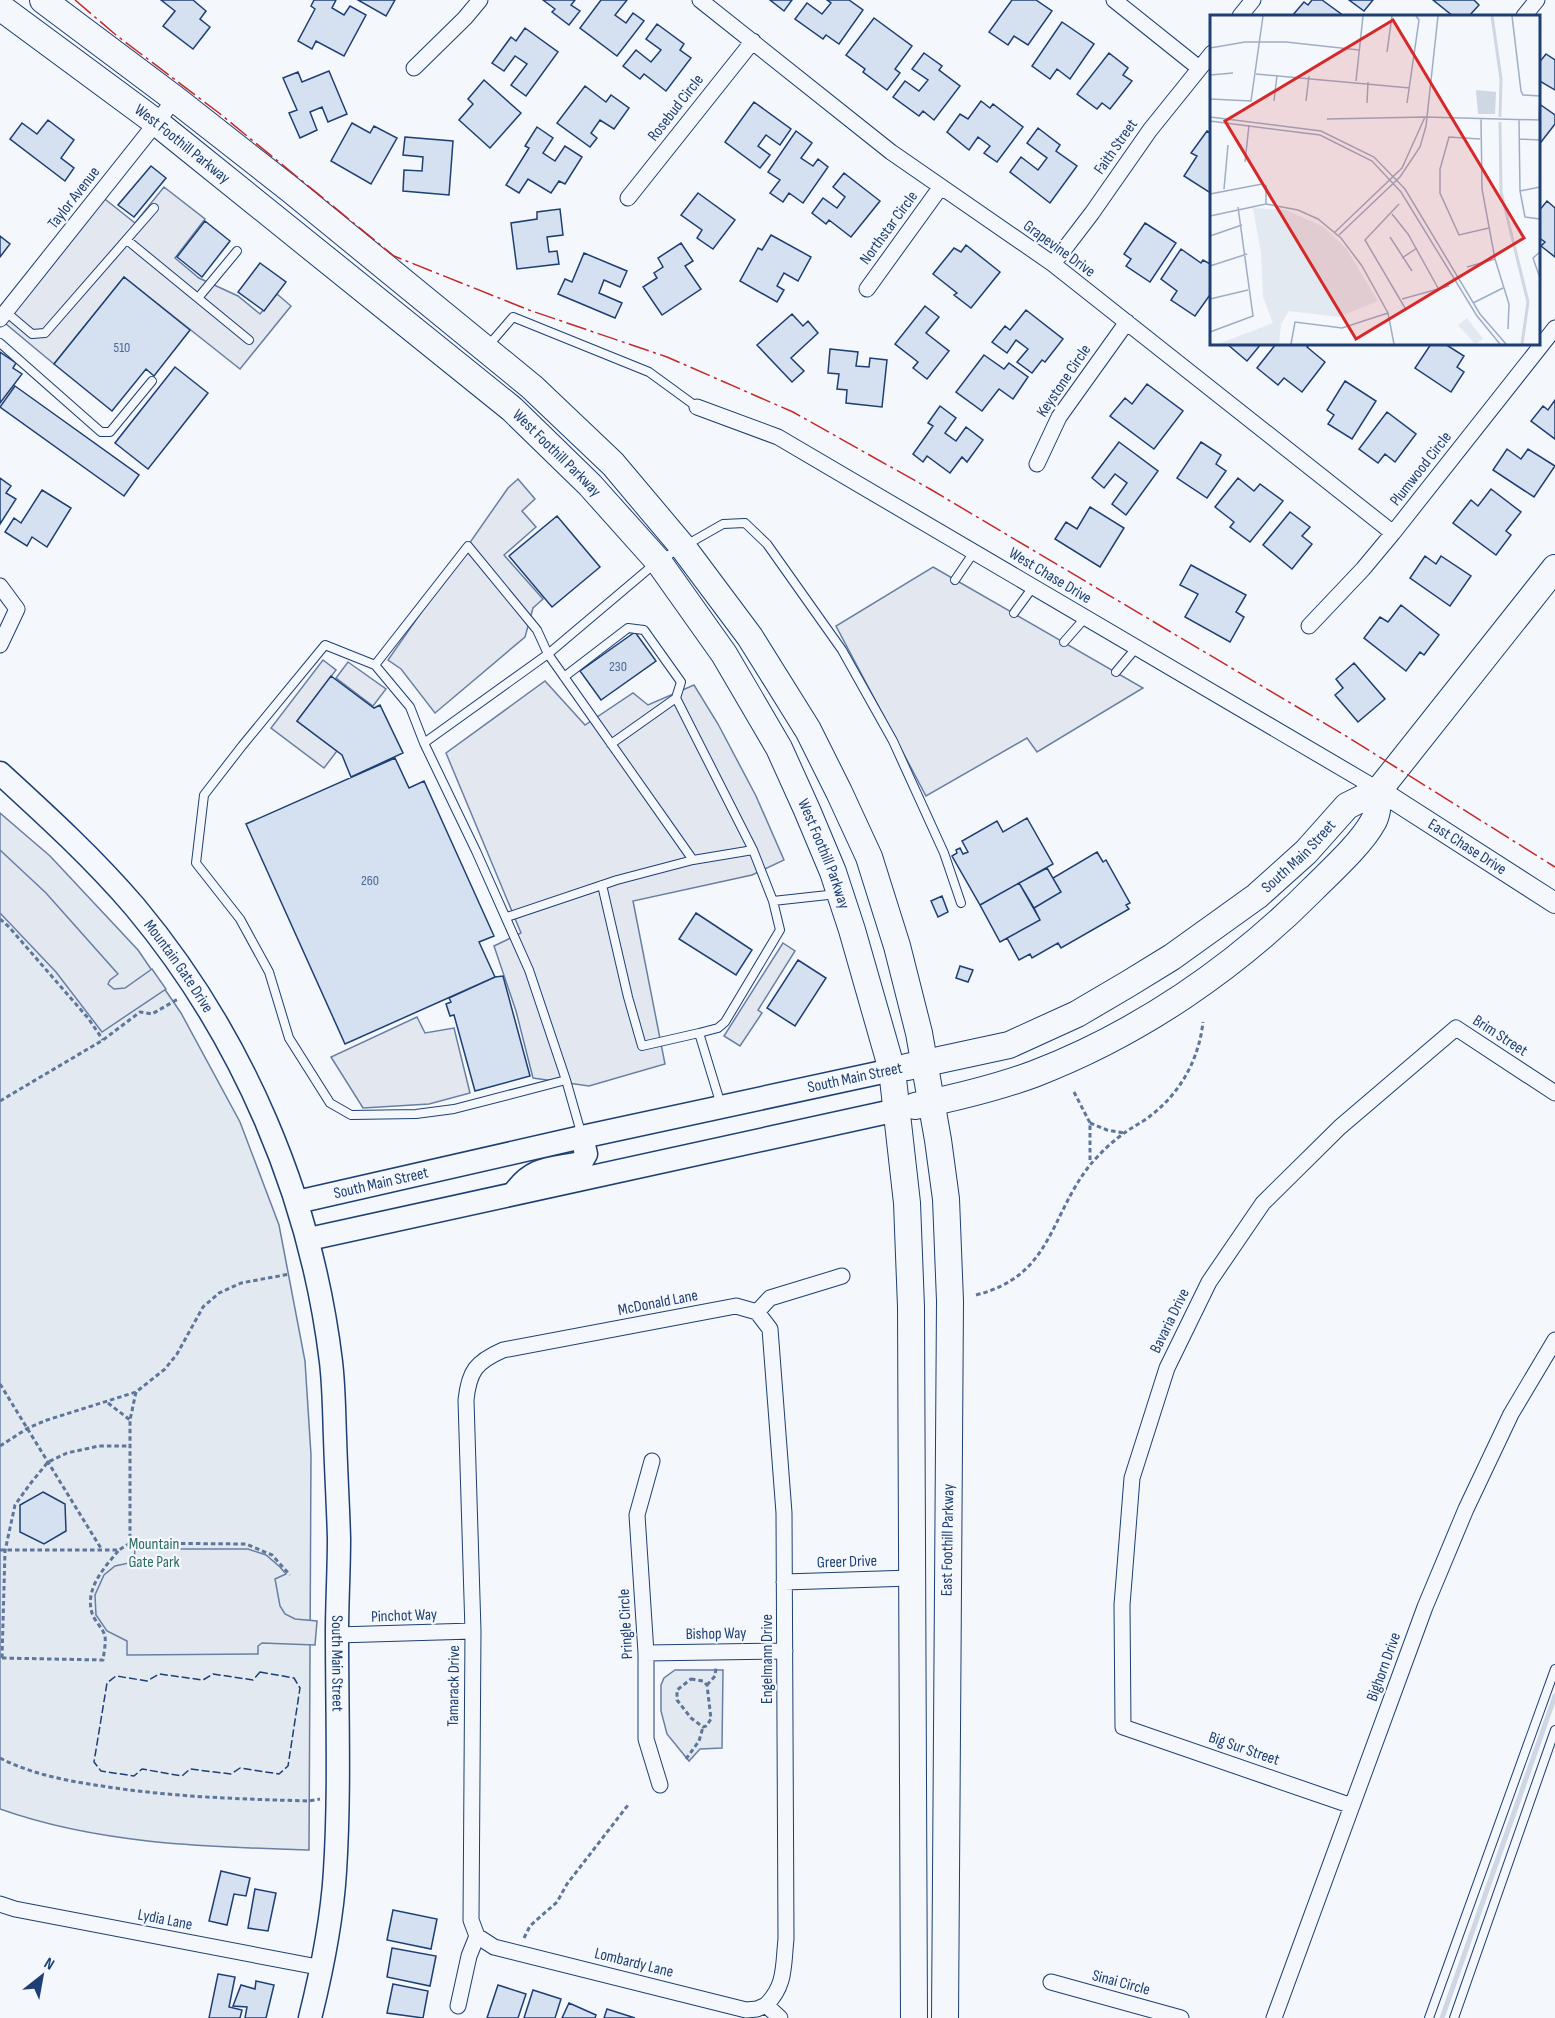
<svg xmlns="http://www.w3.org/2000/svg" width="1555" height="2018" font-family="'Sofia Sans Condensed',sans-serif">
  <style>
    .green { fill: #e3e9f0; stroke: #687fa3; stroke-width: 1.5 }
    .parking { fill: #e3e8f0; stroke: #687fa3; stroke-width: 1.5 }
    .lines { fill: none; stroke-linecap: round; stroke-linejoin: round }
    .stream { stroke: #cfd7e4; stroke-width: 5 }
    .building { fill: #d5e0f0; stroke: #1d3f73; stroke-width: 1.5 }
    .service-casing { stroke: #1d3f73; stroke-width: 10 }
    .minor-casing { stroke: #1d3f73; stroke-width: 17 }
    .tertiary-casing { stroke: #1d3f73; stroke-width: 22 }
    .secondary-casing { stroke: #1d3f73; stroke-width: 25 }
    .primary-casing { stroke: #1d3f73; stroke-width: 28 }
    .path { stroke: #5e769c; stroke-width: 3; stroke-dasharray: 4.5 3; stroke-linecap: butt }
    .service { stroke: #f4f7fb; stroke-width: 8 }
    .minor { stroke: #f4f7fb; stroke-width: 15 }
    .tertiary { stroke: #f4f7fb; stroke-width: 20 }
    .secondary { stroke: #f4f7fb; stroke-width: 22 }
    .primary { stroke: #f4f7fb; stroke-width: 26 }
    .fence { stroke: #1d3f73; stroke-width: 1.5; stroke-dasharray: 8 3; stroke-linecap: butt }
    .power { stroke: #c62828; stroke-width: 1.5; stroke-dasharray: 21 4.5 3 4.5; stroke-linecap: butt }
    .labels { text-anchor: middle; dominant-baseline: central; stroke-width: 4.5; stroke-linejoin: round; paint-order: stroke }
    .number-label { font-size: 14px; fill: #4b6792 }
    .street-label { font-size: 16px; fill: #1d3f73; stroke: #f4f7fb }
    .park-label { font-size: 16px; fill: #2c6c60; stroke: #f4f7fb }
    .inset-river { fill: none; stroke: #cfd7e4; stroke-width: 3 }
    .inset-road { fill: none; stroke: #9eadc5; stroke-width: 1.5 }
    .view { fill: #d62828; fill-opacity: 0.15; stroke: #d62828; stroke-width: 3 }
    .inset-edge { fill: none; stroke: #1d3f73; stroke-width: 3 }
  </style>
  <rect width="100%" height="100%" fill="#f4f7fb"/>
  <path class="green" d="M0 813 50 856 138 950 181 1013 240 1122 279 1225 305 1361 311 1455 309 1850C206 1847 98 1844 0 1809Z
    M675 1670H723L722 1748 700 1749 689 1761 667 1734 661 1711V1685L664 1678Z"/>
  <path class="parking" d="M164 187 205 219 175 258 199 278 238 296 260 314 277 294 291 306 240 369 124 277 54 364 0 319V307L96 192 135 223Z
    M518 479 535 499 522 511 536 527 504 555 543 599 533 608 525 637 435 713 401 669 388 660 508 488Z
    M933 567 1143 688 1037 752 1027 738 926 796 836 626Z
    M323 660 336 670 297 721 337 751 324 768 271 728Z
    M348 662 386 689 373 706 336 678Z
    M545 681 585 725 633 693 648 705 694 685 718 724 756 796 784 860 752 875 633 901 665 1064 589 1086 533 1078 516 1011 494 946 521 933 446 753Z
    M0 850 46 893 118 974 110 980 108 984 114 989 125 988 152 969 166 989 102 1032 56 972 0 913Z
    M783 943 795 951 758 1010 762 1013 740 1046 724 1036Z
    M417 1017 425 1033 454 1028 470 1093 429 1104 363 1108 331 1057Z
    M135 1549H248L266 1555 280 1567 286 1574 275 1579 280 1606 285 1614 295 1619 317 1621 315 1645 262 1643 258 1646V1654L127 1655V1641L107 1631 96 1615 95 1595 104 1575 115 1566 134 1562Z"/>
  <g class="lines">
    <path class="stream" d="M1442 2018 1555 1696"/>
  </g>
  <path class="building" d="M161 0H193L206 11 200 19 210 27 193 49 163 26 175 11Z
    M314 0H336L332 8 344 15 350 6 366 15 344 56 316 41 312 49 298 41 315 9 311 6Z
    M358 0H395L386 16Z
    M543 0H575L571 5 580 11 569 25 552 12 555 9Z
    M601 0H627L615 15 626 23 633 13 644 21 617 56 580 28Z
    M770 0H792L784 11Z
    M827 0H849L863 10 839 44 826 35 823 39 795 19 807 3 822 14 831 3Z
    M1012 0H1036L1052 11 1028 45 1014 36 1008 45 989 32Z
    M1312 0H1322L1344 16H1292L1304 2 1308 5Z
    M1349 0H1373L1364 11Z
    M1433 0H1474L1479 5 1469 16H1453Z
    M874 18 912 46 895 69 900 73 887 90 863 72 865 69 846 55Z
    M1062 22 1094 44 1070 79 1057 69 1050 79 1032 66Z
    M657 24 684 44 680 50 691 58 666 91 644 74 640 79 623 66 636 50 651 62 661 50 646 39Z
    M525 28 558 52 526 96 511 85 527 64 515 56 504 71 492 63 511 37 516 41Z
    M924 53 942 66 939 70 960 86 934 120 923 111 919 116 893 97 905 81 919 91 928 80 912 69Z
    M1109 53 1128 68 1123 75 1132 81 1110 109 1102 103 1097 109 1077 94Z
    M1546 54 1555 60V90L1538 80V64Z
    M329 71 347 114 328 122 322 107 310 112 317 130 300 138 289 113 297 110 283 78 298 72 302 82Z
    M484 80 521 113 490 148 459 120 473 104 468 99Z
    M585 86 606 102 611 95 629 108 614 129 600 120 591 133 597 138 590 147 557 123Z
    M981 101 990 108 993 104 1023 127 997 162 984 153 990 146 978 137 969 150 947 132 960 114 968 119Z
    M754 102 791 129 780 145 766 135 758 146 770 155 760 168 725 142Z
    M1538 103 1555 115V124L1538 146Z
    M48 120 74 140 61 158 74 168 65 181 10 139 22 123 37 134Z
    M352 123 370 133 374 126 397 138 371 184 331 161Z
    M537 127 553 138 543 153 555 161 565 146 582 157 565 184 559 181 551 193 528 179 519 193 506 185 529 148 525 146Z
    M1038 128 1060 145 1056 151 1077 166 1050 203 1010 172 1021 157 1038 170 1047 158 1027 143Z
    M796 131 812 143 801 158 813 166 818 159 828 167 803 203 789 193 783 202 770 193 780 180 768 172Z
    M1207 131 1212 134V194L1184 176 1197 156 1191 153Z
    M405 137 453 141 449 195 403 191 404 170 422 171 423 157 403 155Z
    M151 166 166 178 134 217 118 205Z
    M844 173 880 201 851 237 829 220 826 224 812 213 823 198 837 208 845 197 833 187Z
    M698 193 735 220 713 249 697 238 702 230 681 215Z
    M1547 201 1555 208V257L1541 246 1545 242 1538 237V212Z
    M560 209 563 235 547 237 549 252 557 251 559 264 517 269 511 223 537 219V212Z
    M205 221 230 241 202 277 177 257Z
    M1145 223 1176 243 1150 282 1126 266 1131 259 1124 254Z
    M771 235 811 257 798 281 784 273 777 286 784 290 777 302 740 281 758 248 762 250Z
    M0 236 10 244 0 257Z
    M681 243 693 261 685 266 701 289 662 315 643 287 657 278 654 273 663 267 658 258Z
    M966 245 1000 272 971 308 954 295 957 293 933 274 954 248 961 252Z
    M1181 249 1201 263 1203 260 1212 265V292L1195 316 1171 300 1177 291 1161 279Z
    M584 253 627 271 620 287 604 280 599 293 622 303 615 318 558 294 565 279 572 282Z
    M260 263 286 282 264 311 238 292Z
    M124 277 190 330 154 376 146 369 112 411 54 364Z
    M925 306 939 317 926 333 949 351 927 379 913 368 918 362 895 344Z
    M1026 310 1063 339 1045 362 1042 360 1032 373 1017 362 1028 349 1016 340 1007 353 992 342 1005 326 1010 330Z
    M792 314 803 326 808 321 818 333 791 358 804 371 792 382 757 345Z
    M1227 344H1261L1247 361Z
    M1276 344H1310L1307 347 1325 362 1302 392 1284 378 1278 385 1257 368Z
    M1431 344H1445L1464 356 1457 367 1464 372 1451 392 1415 368Z
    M830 349 858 352 856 366 869 367 870 358 887 360 882 407 846 403 847 390 837 389 839 374 828 373Z
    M0 352 16 363 13 368 22 374 0 403Z
    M984 355 1004 369 1009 363 1028 377 1013 399 999 389 982 411 956 392Z
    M175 367 208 393 148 469 115 443Z
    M1345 381 1376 401 1352 439 1328 424 1334 415 1327 410Z
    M1147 384 1183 411 1154 449 1110 416 1125 398 1132 404Z
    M15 386 139 475 124 496 0 407Z
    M1555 400V439L1531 421 1543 406 1548 410Z
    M940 406 956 418 945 433 956 441 966 427 983 440 967 462 962 457 950 473 927 456 923 462 913 454 933 426 928 423Z
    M1387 412 1416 434 1395 462 1385 454 1378 463 1359 449Z
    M1119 442 1158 471 1126 515 1112 504 1127 483 1115 474 1104 488 1092 478Z
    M1201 442 1221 455 1216 464 1226 471 1207 498 1177 478Z
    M1507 449 1521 459 1528 449 1555 466 1534 497 1493 470Z
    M0 478 11 486 6 493 16 499 0 524Z
    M1238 478 1254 491 1260 484 1283 501 1250 542 1230 527 1234 522 1215 507Z
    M1491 489 1521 512 1506 531 1511 535 1496 555 1453 523 1471 500 1478 506Z
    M42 490 71 508 47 547 32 537 27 546 5 532 14 518 21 523Z
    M1090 507 1124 528 1100 567 1055 539 1066 522 1077 529Z
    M1290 512 1310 527 1302 536 1312 544 1292 569 1263 545Z
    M557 516 600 567 552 607 509 556Z
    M1425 556 1436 564 1441 556 1471 576 1450 606 1410 578Z
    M1191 565 1246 595 1236 612 1244 617 1230 642 1185 617 1198 594 1180 585Z
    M1401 605 1439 635 1424 655 1420 652 1406 671 1364 638 1380 617 1388 622Z
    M635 632 656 661 601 700 580 671Z
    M1354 663 1385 699 1358 722 1335 695 1343 688 1336 679Z
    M331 676 374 708 380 705 403 753 351 777 342 755 297 721Z
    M395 758 409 788 424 781 494 936 479 942 495 977 345 1044 246 824Z
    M1027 818 1053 864 980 905 952 856 957 853 956 850 960 848 963 854 968 852 962 841 997 821 1003 832Z
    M1097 852 1103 862 1106 860 1130 903 1126 905 1129 909 1061 948 1058 943 1032 958 1030 954 1019 960 1007 938 1040 920 1034 908 1061 892 1053 878Z
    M1047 868 1061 892 1034 908 1019 883Z
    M1019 883 1040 920 1000 942 980 905Z
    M942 896 948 912 938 917 931 901Z
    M696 913 752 950 736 975 679 939Z
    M798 960 826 978 795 1026 767 1008Z
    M960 966 973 970 968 982 956 978Z
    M503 976 530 1076 475 1091 454 1015 450 1016 446 1004 451 1002 449 998 495 977Z
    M43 1492 65 1504 66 1531 44 1544 20 1532V1505Z
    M221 1871 250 1878 246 1896 234 1894 227 1925 209 1921Z
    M255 1889 276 1893 268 1931 248 1928Z
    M393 1910 437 1919 431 1949 387 1940Z
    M392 1948 436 1956 430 1986 387 1977Z
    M218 1974 235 1977 229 2007 242 2010 240 2018H209Z
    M256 1981 274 1985 266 2018H245L247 2007 233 2006 241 1985 255 1989Z
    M393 1984 428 1991 423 2018 387 2013Z
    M498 1985 526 1994 518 2018H487Z
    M533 1990 561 1999 555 2018H524Z
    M569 2003 596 2015 595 2018H562Z
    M607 2009 635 2018H604Z"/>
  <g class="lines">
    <g class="service-casing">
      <path id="service" d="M127 240 249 340
        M198 298 237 251
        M6 312 32 334 45 333 154 208
        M0 343 101 432H110L152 381
        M488 346 513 317 649 372 697 407
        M955 580 974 552
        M1014 613 1033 587
        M1064 642 1085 618
        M375 665 468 546 537 630 548 654 693 860 753 850 773 901 837 894
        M1116 672 1136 648
        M564 677 628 628 644 630 681 682 676 698
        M424 743 548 654 658 561 723 524 745 523 767 544 842 650 893 741 944 853 961 903
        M611 744 676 698 753 850
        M602 885 628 997 642 1046 699 1033 721 1105
        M507 917 617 880 693 860
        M699 1033 718 1028 725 1022 780 930 773 901
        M566 1080 529 970 476 851 424 743 410 707 375 665 325 645 242 746 204 795 196 863 240 919 269 972 289 1038 330 1103 351 1115 416 1114 454 1109 566 1080 582 1136
        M1429 2018 1555 1669
        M1454 2018 1555 1730"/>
    </g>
    <g class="minor-casing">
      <path id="minor" d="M700 0 891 152 1053 264 1393 533
        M1114 0 1199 68
        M1240 16 1253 0
        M1524 16 1537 0
        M414 68 465 18 480 0
        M628 198 753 41
        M1053 264 1092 213 1150 130 1212 53
        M867 289 940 188
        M0 319 175 99
        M697 407 778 437 1379 790
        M1037 464 1059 417 1127 322
        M0 586 17 609 0 645
        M1309 626 1363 569 1393 533 1555 328
        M757 1312 770 1329 784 1513 786 1939C783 1966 786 1985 766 2005
        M652 1461 637 1515 646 1653V1739L660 1785
        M784 1582 912 1578
        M337 1635 473 1631
        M646 1653 785 1651
        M1352 1806 1123 1727 1122 1605 1132 1478 1167 1368 1209 1282 1263 1203 1340 1127 1456 1028 1555 1093
        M0 1904 15 1909 323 1968
        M477 1936 494 1947 746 2010 757 2009 766 2005 780 2018
        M1051 1982 1181 2018
        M458 2006 469 1956 477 1936 471 1920 473 1631 466 1400C469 1371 476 1362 503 1350L736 1306 757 1312 770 1298 842 1276
        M1274 2018 1425 1607 1466 1509 1511 1414 1555 1340"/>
    </g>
    <g class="tertiary-casing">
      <g id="tertiary">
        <path id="s1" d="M1379 790 1555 903"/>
      </g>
    </g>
    <g class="secondary-casing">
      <g id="secondary">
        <path id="s2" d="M0 773C47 816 94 859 135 907 242 1035 311 1196 331 1362 334 1387 334 1412 335 1437 336 1471 338 1504 339 1538 339 1570 337 1602 337 1633 337 1713 340 1792 335 1871 332 1921 322 1970 310 2018"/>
        <path d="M514 1193C533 1166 551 1169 581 1163L586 1154 582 1137"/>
        <path id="s3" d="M297 1202 582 1137 892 1070"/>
        <path d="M309 1239 897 1110"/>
      </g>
    </g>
    <g class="primary-casing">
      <g id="primary">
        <path d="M43 0 175 99 291 190 532 387 613 464 682 546 750 637 808 730 839 792 869 857 897 946 919 1033 938 1140 946 1199 950 1301 945 2018"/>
        <path id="s4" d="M0 7 157 123 512 409 590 485 658 561 724 654 779 748 807 810 833 872 852 930 892 1070 907 1203 911 1307 914 2018"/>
        <path id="s5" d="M907 1067 1009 1045 1077 1014 1128 984 1172 957 1257 896 1306 852 1347 806 1379 790 1555 568"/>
        <path d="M915 1106C954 1098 996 1088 1034 1074 1138 1034 1235 968 1313 889 1331 871 1361 844 1373 822 1378 814 1378 800 1379 790"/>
      </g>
    </g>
    <path class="path" d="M0 919 9 927 88 1018 103 1040
      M1074 1092 1090 1123V1163
      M0 1101 103 1040 140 1012 152 1014 178 999
      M1090 1123 1107 1130 1125 1133
      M976 1295C1052 1276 1049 1217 1090 1165 1099 1154 1115 1139 1127 1131 1136 1125 1146 1120 1154 1113 1182 1090 1199 1058 1203 1022
      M0 1384 102 1550
      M136 1392 130 1420V1543L246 1544 272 1555 290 1575
      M108 1403 130 1420
      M0 1446 28 1428 47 1420 136 1392 165 1369 177 1354 203 1307 219 1293 241 1283 290 1274
      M0 1550H119L130 1543
      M2 1658 5 1551 15 1505 30 1484 48 1462 67 1453 99 1446H130
      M2 1658 103 1660C104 1653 106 1643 105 1636 103 1629 96 1622 93 1616 83 1590 104 1568 119 1550
      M691 1679 703 1681 707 1685 711 1719 706 1726 703 1727 691 1718 677 1700V1690Z
      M707 1685 715 1676 716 1667
      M0 1758C31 1774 67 1781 102 1786 170 1797 240 1799 309 1801L320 1799
      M686 1759 699 1741 703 1727
      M524 1938 530 1926 557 1902 567 1884 628 1805"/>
    <use href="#service" class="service"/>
    <use href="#minor" class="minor"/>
    <use href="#tertiary" class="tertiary"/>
    <use href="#secondary" class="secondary"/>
    <use href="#primary" class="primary"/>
    <path class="fence" d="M260 1672 294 1678 300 1688 288 1766 279 1774 240 1768 231 1774 190 1769 182 1776 142 1769 134 1776 101 1771 94 1762 107 1683 116 1676 147 1681 159 1674 203 1680 213 1674 253 1680Z"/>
    <path class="power" d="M75 0 116 35 219 113 394 256 529 310 667 357 793 412 930 489 1346 736 1555 867"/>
  </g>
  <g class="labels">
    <g class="number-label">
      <text x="122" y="347">510</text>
      <text x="618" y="666">230</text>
      <text x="370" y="880">260</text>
    </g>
    <g class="street-label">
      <text transform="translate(676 108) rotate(-52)">Rosebud Circle</text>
      <text stroke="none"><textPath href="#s4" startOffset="228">West Foothill Parkway</textPath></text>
      <text transform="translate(1116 147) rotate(-55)">Faith Street</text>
      <text transform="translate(74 198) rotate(-52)">Taylor Avenue</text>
      <text transform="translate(889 228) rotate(-54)">Northstar Circle</text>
      <text transform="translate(1059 249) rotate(36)">Grapevine Drive</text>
      <text transform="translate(1064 381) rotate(-56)">Keystone Circle</text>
      <text stroke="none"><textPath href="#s4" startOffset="714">West Foothill Parkway</textPath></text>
      <text transform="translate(1421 469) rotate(-52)">Plumwood Circle</text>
      <text transform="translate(1050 576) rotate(31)">West Chase Drive</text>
      <text stroke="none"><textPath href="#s1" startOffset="105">East Chase Drive</textPath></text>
      <text stroke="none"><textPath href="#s4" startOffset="1200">West Foothill Parkway</textPath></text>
      <text stroke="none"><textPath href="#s5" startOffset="452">South Main Street</textPath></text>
      <text stroke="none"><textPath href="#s2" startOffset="264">Mountain Gate Drive</textPath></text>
      <text transform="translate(1500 1036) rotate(33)">Brim Street</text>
      <text transform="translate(855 1078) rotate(-12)">South Main Street</text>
      <text stroke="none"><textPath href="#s3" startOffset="86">South Main Street</textPath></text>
      <text transform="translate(658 1303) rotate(-11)">McDonald Lane</text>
      <text transform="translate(1170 1321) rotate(-64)">Bavaria Drive</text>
      <text transform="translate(948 1540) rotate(-89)">East Foothill Parkway</text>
      <text transform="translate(847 1562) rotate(-2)">Greer Drive</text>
      <text transform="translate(404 1616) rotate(-2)">Pinchot Way</text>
      <text transform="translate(626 1624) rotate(-93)">Pringle Circle</text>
      <text transform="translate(716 1634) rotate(-1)">Bishop Way</text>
      <text transform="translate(767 1659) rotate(-90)">Engelmann Drive</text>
      <text stroke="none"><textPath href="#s2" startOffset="994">South Main Street</textPath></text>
      <text transform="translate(1384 1667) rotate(-70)">Bighorn Drive</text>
      <text transform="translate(454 1686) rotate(-89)">Tamarack Drive</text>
      <text transform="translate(1244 1749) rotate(19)">Big Sur Street</text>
      <text transform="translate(165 1920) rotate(11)">Lydia Lane</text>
      <text transform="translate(634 1963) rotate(14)">Lombardy Lane</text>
      <text transform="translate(1121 1983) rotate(15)">Sinai Circle</text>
    </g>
    <g class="park-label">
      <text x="154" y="1544">Mountain<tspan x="154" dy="18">Gate Park</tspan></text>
    </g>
  </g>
  <g transform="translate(1210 15)">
    <rect width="330" height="330" fill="#f4f7fb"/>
    <path d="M43 193 76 195 114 212 136 233 168 286 129 302 79 296 71 309 69 329H8L63 308 53 282 51 238ZM257 303 273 324 265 329 248 310Z" fill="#e3e9f0"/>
    <path d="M266 75 286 77 285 99H268Z" fill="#cfd7e4"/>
    <path class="inset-river" d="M282 1 291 64 290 102M290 107 291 177 318 287 312 329"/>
    <path class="inset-road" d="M302 1 311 76 313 80 330 81 329 105M0 33 35 27H76L149 35M177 37 182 1M46 59 200 73M0 60 23 58M146 66 153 1M0 84 41 86 53 1M64 86 67 60M96 86 99 61M157 88 158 67M197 88 209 5 206 1M0 102 111 116 164 142 195 174 270 299 296 329M271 103 272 174 285 244 299 289 298 314M117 104 215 102 330 105M309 105 310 176 315 202 330 204M0 106 110 120 162 146 191 177 267 301 290 329M270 124 239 122 230 154V178L249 220 279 213M309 124 330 125M35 147 39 110M14 174 18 130M310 176 330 172M0 179 52 169 56 171V189M189 189 155 225 195 293M182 199 198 219 228 273M0 201 56 189 88 195 108 204 131 223 152 251 178 298 184 329M125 217 192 153 215 102M129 220 190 162 210 132 216 111 228 1M0 221 32 210M180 222 202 256M330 237 323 243 330 263M192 243 207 233M0 251 37 239M257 252 285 244M0 284 38 275M192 284 239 271M263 288 293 273M0 317 43 301 28 192M81 329 85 307 132 313 178 298"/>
    <path class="view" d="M183 5 314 223 146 324 15 106Z"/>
    <rect width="330" height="330" class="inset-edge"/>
  </g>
  <g transform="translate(42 1976) rotate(31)" stroke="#f4f7fb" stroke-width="4.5" paint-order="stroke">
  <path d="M0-4.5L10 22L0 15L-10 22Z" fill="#1d3f73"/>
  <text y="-9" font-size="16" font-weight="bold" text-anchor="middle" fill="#1d3f73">N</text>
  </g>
</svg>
